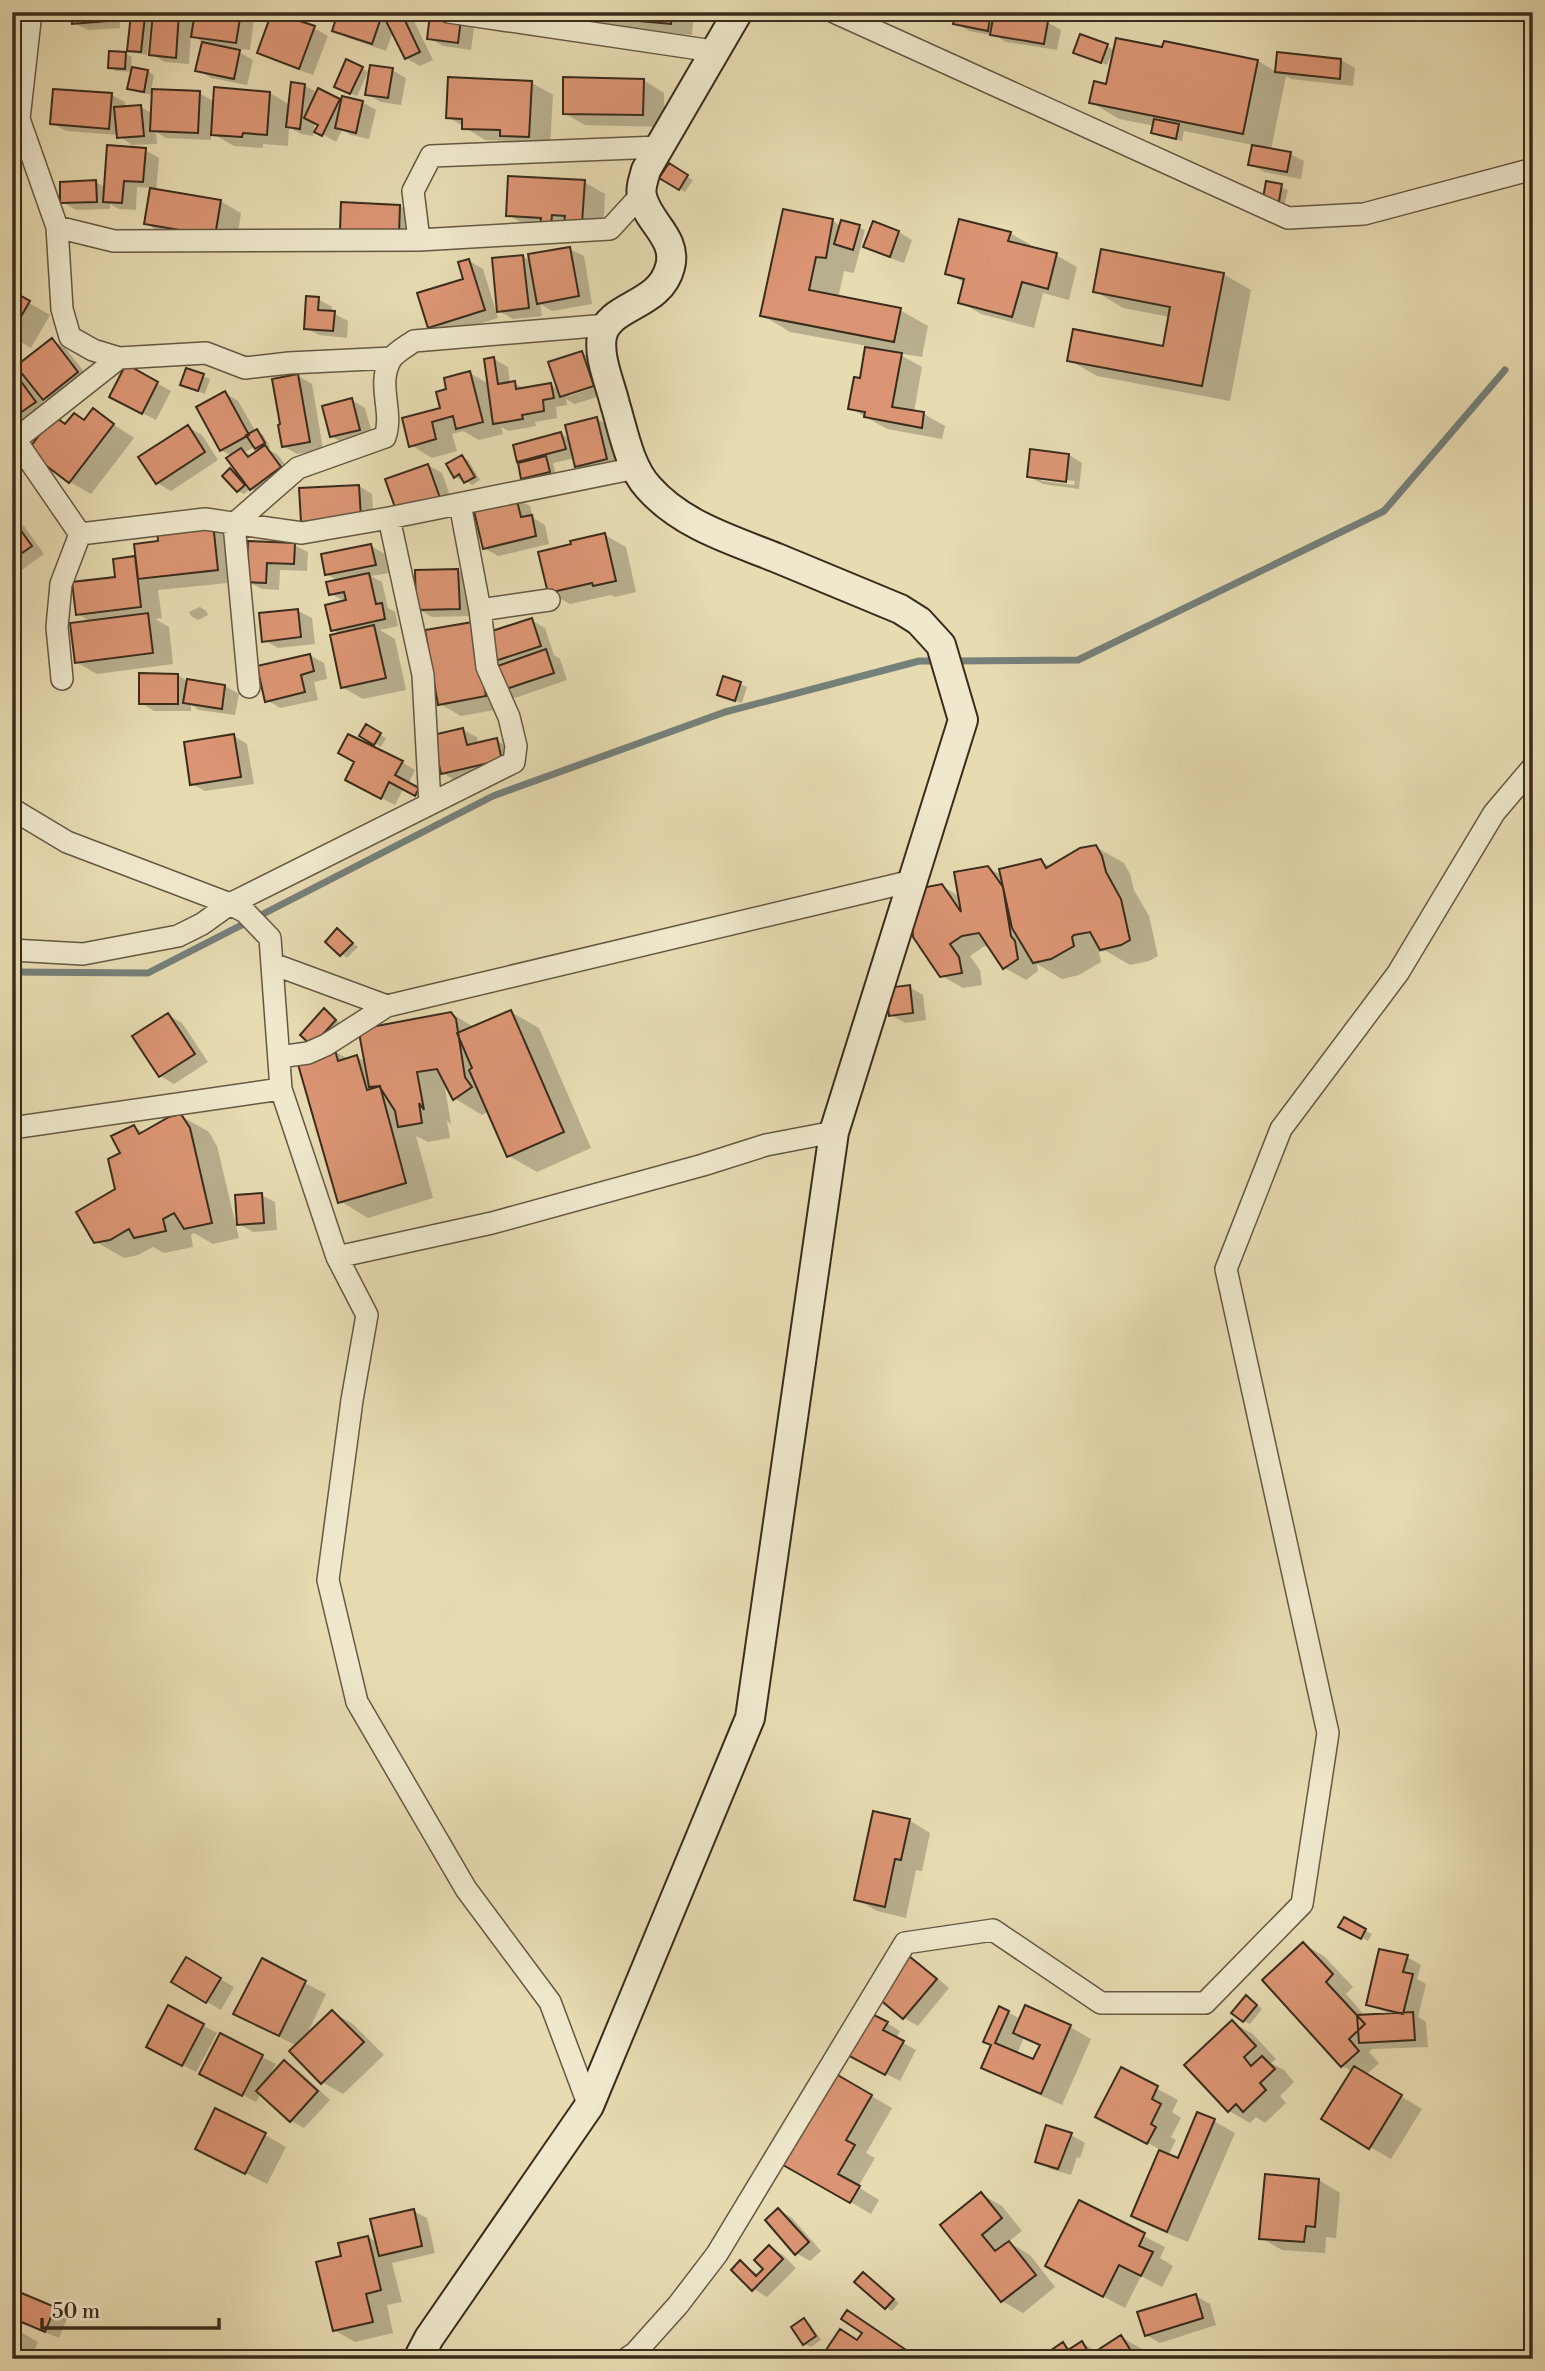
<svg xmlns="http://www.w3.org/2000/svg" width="1545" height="2371" font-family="'Libre Bodoni',serif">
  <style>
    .shadow { fill: #0003; fill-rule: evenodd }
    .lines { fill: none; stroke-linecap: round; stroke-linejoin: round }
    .stream { stroke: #75807a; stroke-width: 7 }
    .building { fill: #dc9574; stroke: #3a2c1c; stroke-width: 2 }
    .street-casing { stroke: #655842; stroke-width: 24 }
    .secondary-casing { stroke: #3a2c1c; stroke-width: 32 }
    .street { stroke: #efe8cd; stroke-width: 21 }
    .secondary { stroke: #efe8cd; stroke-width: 28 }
  </style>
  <rect width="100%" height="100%" fill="#e7dbb2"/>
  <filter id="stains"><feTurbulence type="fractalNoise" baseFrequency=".00286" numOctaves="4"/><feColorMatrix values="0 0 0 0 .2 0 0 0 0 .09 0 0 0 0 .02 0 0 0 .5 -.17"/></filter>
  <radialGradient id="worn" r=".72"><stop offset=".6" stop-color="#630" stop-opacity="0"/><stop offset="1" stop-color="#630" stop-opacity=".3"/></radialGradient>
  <path class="shadow" d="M73 12H119L120 28 88 30 74 23Z
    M155 12H180L196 21 197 12H244L254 18 250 50 232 48 253 60 247 85 211 78 197 70 203 42 191 35 189 64 165 62 151 54Z
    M397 12H402L413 19 433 60 420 66 406 58 393 31 386 51 348 38 334 30 382 14 388 17Z
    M490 12H694L692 35 584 25 570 17 569 26Z
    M991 14 995 16 1047 22 1061 30 1057 50 1006 42 996 36 969 31 955 23Z
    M145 17 151 21 147 55 135 53 129 50Z
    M460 21 474 28 471 50 443 46 429 38Z
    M314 28 328 36 313 75 273 60 259 52Z
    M1107 46 1115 51 1164 49 1258 61 1277 72 1279 54 1341 60 1355 68 1353 86 1291 79 1286 76 1271 150 1290 154 1304 161 1301 179 1264 172 1250 164 1253 145 1184 131 1182 141 1160 136 1153 132 1155 126 1119 119 1091 102 1108 86 1115 51H1113L1107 65 1075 53Z
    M126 54 132 57 131 68 148 71 154 75 151 91 199 93 215 102 270 93 290 105 304 85 318 93 319 91 343 102H362L376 110 369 139 351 135 342 130 336 142 317 131 320 125 315 122 313 136 301 134 289 127 288 146 263 144V148L234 146 211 133V140L166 138 156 132 157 144 132 145 118 135 66 131 52 123 112 95 125 102V108L141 107 153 114V95L136 92 129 88 133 72 116 71 110 67Z
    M362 68 368 72 357 96 342 90Z
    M392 70 406 78 401 105 381 102 367 94Z
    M450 79 532 83 553 95 550 148 523 147 512 141 485 140 448 117Z
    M643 80 664 93V127L585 125 564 113Z
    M145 150 159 158 156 191 220 201 241 213 236 247 167 236 146 224 151 188 137 187 136 210 119 209 110 204V209L76 210 62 202 96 182 106 188Z
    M669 166 693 180 685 192 662 178Z
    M584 182 605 194 603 234 529 227 508 215Z
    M1268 183 1288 190 1284 207 1263 203Z
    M343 204 400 206 414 214 412 241Z
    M833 221 841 226 859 227 865 230 854 273 844 271 838 298 900 310 928 326 922 357 897 353 922 367 914 412 924 414 945 426 942 439 887 429 850 408 861 380 867 346 790 332 762 315Z
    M874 223 899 232 912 240 904 263 879 254 865 246Z
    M1010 233 1031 245 1030 248 1056 255 1077 267 1069 300 1043 293 1034 328 981 314 960 302 965 283 947 273Z
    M570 249 584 256 592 304 552 311 540 304 542 316 513 319 499 311 522 256 531 261Z
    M469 261 483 269 498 318 443 335 429 327 465 280Z
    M1223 274 1251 290 1230 401 1097 376 1069 360 1164 348 1170 317 1123 308 1095 291Z
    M12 293 50 315 31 348 12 337Z
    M318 299 332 307 331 312 348 321 347 338 319 335 305 328Z
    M52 340 65 348 91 380 58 406 37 394 48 410 29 424 15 416 12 412V366L23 372Z
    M582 353 595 361 606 394 575 404 566 399 567 405 556 407 557 418 535 422 536 426 509 431 501 427 503 434 479 440 463 431 452 434 457 451 432 458 411 445 442 409 448 390 470 373 489 384 494 359 508 367 510 384 514 383 525 389 551 385 559 390ZM601 382 602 385 569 396V393Z
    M127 367 171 391 156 420 125 404Z
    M187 370 210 379 205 394 188 388Z
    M298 376 312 384 323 449 297 454 283 446 282 426Z
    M225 393 238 401 256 432 263 435 270 447 267 449 278 455 293 475 264 496 251 488 244 494 238 491 230 470 243 477 232 456 221 450ZM255 447 260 450 252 456 245 452Z
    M352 400 365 408 373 437 345 444 331 436Z
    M93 411 134 438 91 494 70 482 55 418 67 425 85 421Z
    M597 419 610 426 620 466 590 473 576 466 575 458 553 463 556 476 529 482 523 478V463L518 461 561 434 570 439Z
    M188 427 202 435 218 460 171 491 157 483Z
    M1069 455 1082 463 1079 489 1043 484 1029 477ZM1041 477 1075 481 1074 485 1041 481Z
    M462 457 468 460 480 480 472 485 464 479 461 480 455 477Z
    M428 465 442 473 453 505 412 520Z
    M359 486 372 494 374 525 316 528 302 521Z
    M516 499 530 506 533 518 545 525 549 544 498 556 484 548Z
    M12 519 24 526 44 554 15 575 12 574Z
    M213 525 234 537 238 582 158 590 162 618 155 619 169 627 173 664 97 674 76 662 91 622 78 614 117 578 115 561 137 558 160 543Z
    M605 535 626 547 636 592 615 597 611 595 570 604 549 592Z
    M250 543 294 545 308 552 307 571 280 570 279 590 262 589 248 582Z
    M371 546 385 554 389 573 371 576 382 582 388 608 395 612 398 626 380 630 395 639 406 690 363 699 342 687 341 634 332 630 346 602 331 594 339 581 326 574Z
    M458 570 471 578 473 616 432 617 418 609Z
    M12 597 21 608 12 615Z
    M200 607 206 611 208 615 198 620 191 616 189 612Z
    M298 611 312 618 315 644 278 648 264 640Z
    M531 620 545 628 554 655 560 659 567 680 515 698 503 691 506 708 461 716 440 704 490 634Z
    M310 655 324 663 327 679 314 682 318 700 280 708 267 700Z
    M178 675 187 681 225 686 239 694 235 715 199 710 191 705V711H154L141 703Z
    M724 678 747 687 742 703 725 698Z
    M367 727 386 738 381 747 362 736Z
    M463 730 477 737 478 744 496 740 510 748 514 767 456 781 443 773Z
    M234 736 247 744 254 784 205 791 192 784Z
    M402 762 415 770 408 784 431 797 429 802 403 789 395 805 360 787Z
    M1096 847 1124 863 1130 874 1134 890 1149 916 1158 956 1149 961 1130 965 1106 951 1099 952 1101 962 1079 975 1062 979 1037 964 1038 971 1026 980 1005 968 990 946 983 947 970 956 980 970 982 985 963 988 942 976V886L960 897 988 868 1003 876 1040 861 1052 867Z
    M338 931 358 947 347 958 327 942Z
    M909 987 923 995 926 1020 905 1023 891 1015Z
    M324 1010 341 1024 319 1048Z
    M511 1012 539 1028 591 1148 537 1172 509 1156 489 1111 482 1115 454 1098 444 1082 451 1124 447 1121 450 1138 428 1142 416 1136 433 1198 368 1218 340 1201 335 1052 349 1059 357 1057 366 1062 451 1013 475 1028Z
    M168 1015 182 1023 208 1062 174 1084 160 1076Z
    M181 1116 209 1132 217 1146 239 1238 213 1244 194 1233 191 1235 193 1247 164 1253 153 1247 138 1255 124 1258 96 1242 117 1190 123 1153 134 1127 145 1133Z
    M261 1195 275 1202 277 1230 253 1232 239 1224Z
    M909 1820 930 1833 922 1871 916 1870 906 1918 877 1911 856 1899Z
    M1345 1919 1372 1934 1368 1941 1341 1926Z
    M1303 1944 1324 1956 1353 1987 1346 1994 1365 2016 1390 2014 1368 2004 1407 1957 1421 1965 1417 1979 1426 1984 1418 2017 1426 2022 1428 2047 1372 2049 1369 2052 1379 2063 1366 2075 1422 2109 1391 2159 1370 2147 1352 2071 1342 2066Z
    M905 1954 918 1962 949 1988 918 2026 904 2018 873 1992Z
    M186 1959 234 1987 221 2010 173 1982Z
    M262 1961 326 1994 305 2038 332 2012 353 2024 384 2055 343 2094 322 2082 297 2046 257 2025Z
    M1252 2001 1262 2009 1250 2024 1244 2021Z
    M169 2007 217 2033 196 2072 161 2054Z
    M1000 2008 1021 2019 1026 2008 1070 2027 1091 2039 1062 2105 1004 2079 983 2067 992 2045ZM1024 2037 1041 2047 1034 2061 1017 2054Z
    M1232 2022 1253 2034 1276 2059 1271 2063 1284 2070 1294 2082 1280 2096 1286 2103 1265 2123 1256 2117 1250 2123 1229 2111Z
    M887 2023 900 2031 896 2039 916 2050 900 2081 854 2057Z
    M262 2057 276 2064 268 2079 284 2063 298 2070 330 2100 304 2128 291 2121 261 2093 256 2102 213 2079Z
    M1122 2070 1178 2100 1172 2112 1181 2118 1171 2137 1176 2140 1168 2156 1179 2161 1214 2121 1235 2133 1188 2242 1154 2228 1133 2216 1161 2150 1119 2128Z
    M837 2076 892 2108 866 2153 875 2158 858 2187 879 2200 871 2214 786 2164Z
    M1047 2127 1071 2135 1085 2143 1080 2158 1077 2157 1071 2175 1050 2169 1037 2161Z
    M265 2135 286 2147 267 2184 197 2148Z
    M1319 2180 1340 2193 1336 2238 1326 2237 1325 2253 1282 2250 1261 2238Z
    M981 2194 1002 2206 1022 2231 1008 2242 1030 2255 1055 2287 1023 2313 1002 2301 942 2225Z
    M1079 2203 1165 2247 1160 2258 1173 2266 1162 2287 1141 2276 1125 2308 1069 2278Z
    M779 2210 792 2218 821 2251 810 2261 796 2253Z
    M413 2211 427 2218 435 2253 392 2263 402 2302 387 2305 393 2333 355 2342 334 2330 343 2257 368 2237 378 2243Z
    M769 2247 783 2255 796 2268 767 2297 754 2289 741 2263 759 2275 765 2269Z
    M864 2274 899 2303 892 2311 886 2307Z
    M12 2291 68 2316 59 2338 12 2319Z
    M1196 2296 1210 2304 1216 2325 1160 2343 1146 2335Z
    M848 2312 868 2324 919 2359H841L864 2333Z
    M804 2320 810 2324 821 2340 811 2347 805 2344Z
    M12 2327 38 2342 31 2359H12Z
    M1121 2337 1142 2349 1148 2359H1044L1063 2344 1071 2349 1082 2343 1098 2352Z
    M796 2353 806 2359H789Z"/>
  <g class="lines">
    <path class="stream" d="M953 661 1078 660 1384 511 1505 370
      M12 972 148 973 493 796 725 712 919 661H938"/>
  </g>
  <path class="building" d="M71 12H106L107 21 72 24Z
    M153 12H179L176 58 149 55Z
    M195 12H241L236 43 191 37Z
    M272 12 315 26 299 69 257 53Z
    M338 12H383L372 44 332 31Z
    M393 12H401L420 52 405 59 384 17Z
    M562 12H672L671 24 561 14Z
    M956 12H991L988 31 953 24Z
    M994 13 1048 21 1044 44 990 35Z
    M131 14 145 16 141 52 127 51Z
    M430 15 461 19 458 43 427 39Z
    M1080 34 1108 44 1101 63 1073 53Z
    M1116 38 1162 47 1164 41 1258 60 1243 134 1089 103 1094 81 1106 84Z
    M202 42 240 50 234 79 195 71Z
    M109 51 126 52 125 69 108 68Z
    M1277 52 1341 59 1340 79 1275 72Z
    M346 59 363 67 350 94 334 87Z
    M370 65 393 68 388 98 365 95Z
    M132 67 148 70 144 92 127 89Z
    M448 77 532 81 529 137 500 136V130L462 129V119L446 118Z
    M563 77 644 79 643 115 563 114Z
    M291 82 305 84 300 129 286 127Z
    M214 87 270 92 267 135 243 133 242 137 211 135Z
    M318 88 340 99 322 136 314 132 318 125 304 118Z
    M53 89 112 93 109 129 50 124Z
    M152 89 200 91 198 133 150 131Z
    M342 96 363 101 356 133 335 128Z
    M141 105 144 136 117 138 114 107Z
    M1154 119 1179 124 1176 139 1151 133Z
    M107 145 146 148 143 182 124 181 122 203 103 202Z
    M1252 145 1291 152 1287 172 1248 165Z
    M669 163 688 175 679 190 659 178Z
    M508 176 585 180 582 223 564 222 565 216 552 215 551 225H540L541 218 506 216Z
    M96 180 97 202 60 203V182Z
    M1266 181 1282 184 1278 207 1262 204Z
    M150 188 221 200 215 236 144 224Z
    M341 202 400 205 399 234 340 231Z
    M783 209 833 219 826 258 816 257 809 290 901 308 894 342 760 316Z
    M959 219 1011 232 1008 241 1057 253 1048 289 1022 282 1012 317 958 303 964 279 945 274Z
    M841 220 860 225 853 250 834 244Z
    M873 221 899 231 890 257 863 247Z
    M570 247 579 296 537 304 528 254Z
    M1101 249 1224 273 1202 386 1067 361 1073 329 1163 346 1170 307 1093 292Z
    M523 255 529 308 497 312 492 258Z
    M469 259 485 310 428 328 417 293 463 279 458 262Z
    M12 291 30 301 12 332Z
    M306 296 319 297 318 310 335 311 333 331 304 329Z
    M52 338 78 372 43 400 16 366Z
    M865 347 902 353 892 407 924 412 922 428 864 417 865 412 848 409 854 377 860 378Z
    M582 351 594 386 560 397 548 362Z
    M494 357 498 384 515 381 516 389 551 383 554 398 543 400 544 411 522 415 523 419 493 424 484 359Z
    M126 364 158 382 142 414 109 397Z
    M186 368 204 374 198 391 180 385Z
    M12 369 36 402 14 417 12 415Z
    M470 371 483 422 456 429 453 416 432 422 436 439 409 447 402 418 440 408 436 392 446 389 444 378Z
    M298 374 310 442 282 447 278 425 280 424 272 379Z
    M225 391 249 435 220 451 196 407Z
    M352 398 360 430 330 437 322 406Z
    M93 408 114 424 69 483 27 451 54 416 65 424 74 413 84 420Z
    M597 417 607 459 575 467 565 425Z
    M188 425 205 452 156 484 138 457Z
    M257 429 265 443 255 449 246 435Z
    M561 432 566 449 517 462 513 445Z
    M265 445 281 467 250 490 226 458 241 448 248 457Z
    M1030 449 1069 454 1066 482 1027 477Z
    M462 455 475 477 464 483 459 474 454 478 446 464Z
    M546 456 550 472 521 479 518 463Z
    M428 464 440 498 397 513 385 479Z
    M230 468 245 485 237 492 222 476Z
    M359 485 361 518 301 522 299 488Z
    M516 497 521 517 532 515 536 536 483 549 473 507Z
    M12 518 32 546 12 560Z
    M213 523 218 570 138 579 134 544 158 541 157 529Z
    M605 533 616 581 593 586 592 583 548 593 538 552 571 544 570 541Z
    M248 541 295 543 294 564 267 563 266 583 246 582Z
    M371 544 376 565 325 575 321 554Z
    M135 556 141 607 76 615 72 582 115 577 113 559Z
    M458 569 460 609 416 610 415 570Z
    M369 573 376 604 382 603 385 619 331 631 325 605 346 600 344 592 329 595 326 582Z
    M298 609 301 637 262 642 259 613Z
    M148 613 153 653 75 663 70 623Z
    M532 618 541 646 495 661 486 633Z
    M473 622 486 696 438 705 425 630Z
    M374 625 386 678 341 688 330 635Z
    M546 649 554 673 500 691 492 668Z
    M310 654 314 671 301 675 305 692 265 702 257 666Z
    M139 673 178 674V704H139Z
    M723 676 741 682 735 701 717 695Z
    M187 679 225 685 222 709 183 703Z
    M366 724 381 733 374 745 359 736Z
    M463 728 467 745 497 738 502 760 441 774 433 735Z
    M234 734 241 777 190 785 184 742Z
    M348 734 403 761 395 775 419 788 415 796 389 782 381 799 345 780 354 762 338 753Z
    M1096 845 1102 856 1106 872 1121 899 1130 940 1121 945 1100 950 1090 932 1074 935 1072 937 1074 946 1051 959 1033 963 1012 928 999 869 1041 859 1046 868 1080 848Z
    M988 866 1003 887 1011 936 1015 941 1018 959 1003 969 979 933 962 936 950 944 959 957 962 973 940 977 913 937 911 890 942 884 961 912 954 872Z
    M337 928 353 943 340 956 325 942Z
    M910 985 913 1013 889 1016 886 988Z
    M324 1008 336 1020 312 1046 300 1035Z
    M511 1010 564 1132 507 1157 469 1070 472 1068 457 1033Z
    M451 1012 456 1019 465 1077 472 1087 453 1100 437 1069 417 1072 424 1110 419 1103 422 1123 398 1127 395 1111 379 1086 369 1087 359 1033 366 1028Z
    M168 1013 195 1054 159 1077 132 1036Z
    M335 1050 338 1061 357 1055 367 1090 380 1086 406 1183 338 1203 297 1061Z
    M181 1114 190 1128 212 1223 184 1229 174 1213 163 1219 166 1231 134 1238 129 1229 110 1240 94 1243 76 1212 115 1189 108 1159 120 1153 111 1136 134 1125 139 1134 169 1117Z
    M262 1193 264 1223 237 1225 235 1195Z
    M873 1811 910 1819 901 1860 895 1859 885 1907 854 1900Z
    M1344 1917 1366 1929 1361 1939 1338 1927Z
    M1303 1942 1333 1974 1326 1982 1365 2024 1349 2039 1359 2051 1341 2067 1262 1980Z
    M1379 1949 1408 1955 1403 1972 1413 1974 1403 2014 1366 2005Z
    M904 1952 937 1979 903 2019 871 1992Z
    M186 1957 221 1978 206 2003 171 1982Z
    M262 1958 306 1981 279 2036 233 2014Z
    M1246 1995 1257 2005 1243 2022 1231 2013Z
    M168 2005 204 2024 182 2066 146 2047Z
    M1025 2005 1071 2025 1041 2094 981 2068 991 2045 983 2042 999 2006 1009 2011 995 2043 1033 2059 1040 2045 1013 2033Z
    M332 2010 364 2042 321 2084 289 2051Z
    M1413 2012 1415 2040 1359 2043 1357 2015Z
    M872 2014 888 2022 883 2030 904 2041 885 2075 838 2050Z
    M1232 2020 1256 2046 1244 2057 1251 2066 1262 2056 1275 2069 1260 2083 1266 2090 1243 2112 1236 2104 1228 2112 1184 2065Z
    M220 2033 263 2055 242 2096 199 2074Z
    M284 2060 318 2091 290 2122 256 2091Z
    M1354 2066 1402 2095 1369 2149 1321 2119Z
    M1121 2067 1158 2086 1152 2099 1161 2104 1151 2124 1156 2127 1147 2144 1095 2117Z
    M836 2074 872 2095 846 2140 855 2145 838 2174 860 2186 850 2203 783 2165Z
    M215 2108 266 2133 245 2174 195 2149Z
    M1197 2112 1215 2119 1167 2232 1131 2216 1159 2150 1178 2158Z
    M1046 2125 1072 2133 1058 2169 1035 2162Z
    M1265 2174 1319 2179 1315 2227 1306 2226 1304 2242 1259 2239Z
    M981 2192 1002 2218 982 2235 995 2251 1009 2241 1036 2275 1001 2302 940 2225Z
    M1079 2200 1145 2233 1139 2246 1153 2252 1141 2276 1119 2265 1103 2297 1045 2266Z
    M778 2208 809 2242 795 2255 765 2220Z
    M414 2209 422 2246 379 2256 370 2219Z
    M368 2236 381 2290 366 2294 373 2322 333 2331 316 2262 341 2256 338 2243Z
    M769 2245 783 2259 752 2291 731 2270 740 2260 756 2276 763 2269 754 2260Z
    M863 2272 894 2299 885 2309 854 2282Z
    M12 2289 55 2307 45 2332 12 2318Z
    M1196 2294 1203 2318 1145 2336 1137 2312Z
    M847 2310 909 2352 904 2359H838L826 2350 840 2329 857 2340 862 2333 841 2319Z
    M804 2318 816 2336 803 2345 791 2327Z
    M1121 2335 1136 2359H1042L1041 2357 1063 2342 1068 2350 1082 2341 1090 2355Z"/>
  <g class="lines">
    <g class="street-casing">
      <path id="street" d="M449 12 713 51
        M834 12 1288 218 1364 214 1533 169
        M19 119 57 227 114 241 419 240 610 229 641 195
        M12 121 19 119 31 12
        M57 227 62 309 70 337 93 350 119 358 206 353 245 368 289 363 392 358
        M419 240 413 191 431 156 659 147
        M12 435 80 534 205 519 302 533 389 518 636 468
        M15 440 119 358
        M389 518 423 675 430 804
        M480 610 549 600
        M62 679 57 627 61 584 80 534
        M249 687 234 524 298 468 385 437C394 411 376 384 391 359 396 352 407 346 414 341L607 325
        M12 809 67 842 230 904 245 912 270 938 281 1089 337 1257 367 1315 352 1400 328 1580 357 1702 466 1889 550 2002 589 2106
        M12 950 83 954 178 936 202 924 230 904 514 762 516 746 509 717 487 667 480 610 460 504
        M273 964 387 1006 912 881
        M279 1057 308 1053 326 1045 387 1006
        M12 1128 281 1089
        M337 1257 492 1223 703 1165 766 1145 834 1132
        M626 2359 635 2353 678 2305 717 2254 905 1943 993 1930 1101 2003H1205L1302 1904 1328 1733 1226 1269 1281 1129 1398 973 1494 813 1533 767"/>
    </g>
    <g class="secondary-casing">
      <path id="secondary" d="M418 2359 429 2338 589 2106 750 1718 834 1132 963 720 941 645 919 621 900 609C859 592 818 575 777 558 732 540 681 525 648 487 629 466 623 430 615 404 610 383 598 357 602 336 609 304 660 307 670 267 678 238 647 222 642 196 640 188 644 178 646 170L738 12"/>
    </g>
    <use href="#street" class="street"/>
    <use href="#secondary" class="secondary"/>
  </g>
  <rect width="1545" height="2371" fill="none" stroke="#e7dbb2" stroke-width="42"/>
  <rect x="14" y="14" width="1517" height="2343" fill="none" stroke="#3a2c1c" stroke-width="3.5"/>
  <rect x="21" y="21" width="1503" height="2329" fill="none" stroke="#3a2c1c" stroke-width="2"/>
  <path d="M42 2318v10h177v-10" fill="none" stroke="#3a2c1c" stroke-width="3.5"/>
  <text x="52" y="2318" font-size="21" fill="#3a2c1c" stroke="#efe8cd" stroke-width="5" paint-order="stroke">50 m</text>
  <rect width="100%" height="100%" filter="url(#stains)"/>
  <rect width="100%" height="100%" fill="url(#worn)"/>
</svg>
